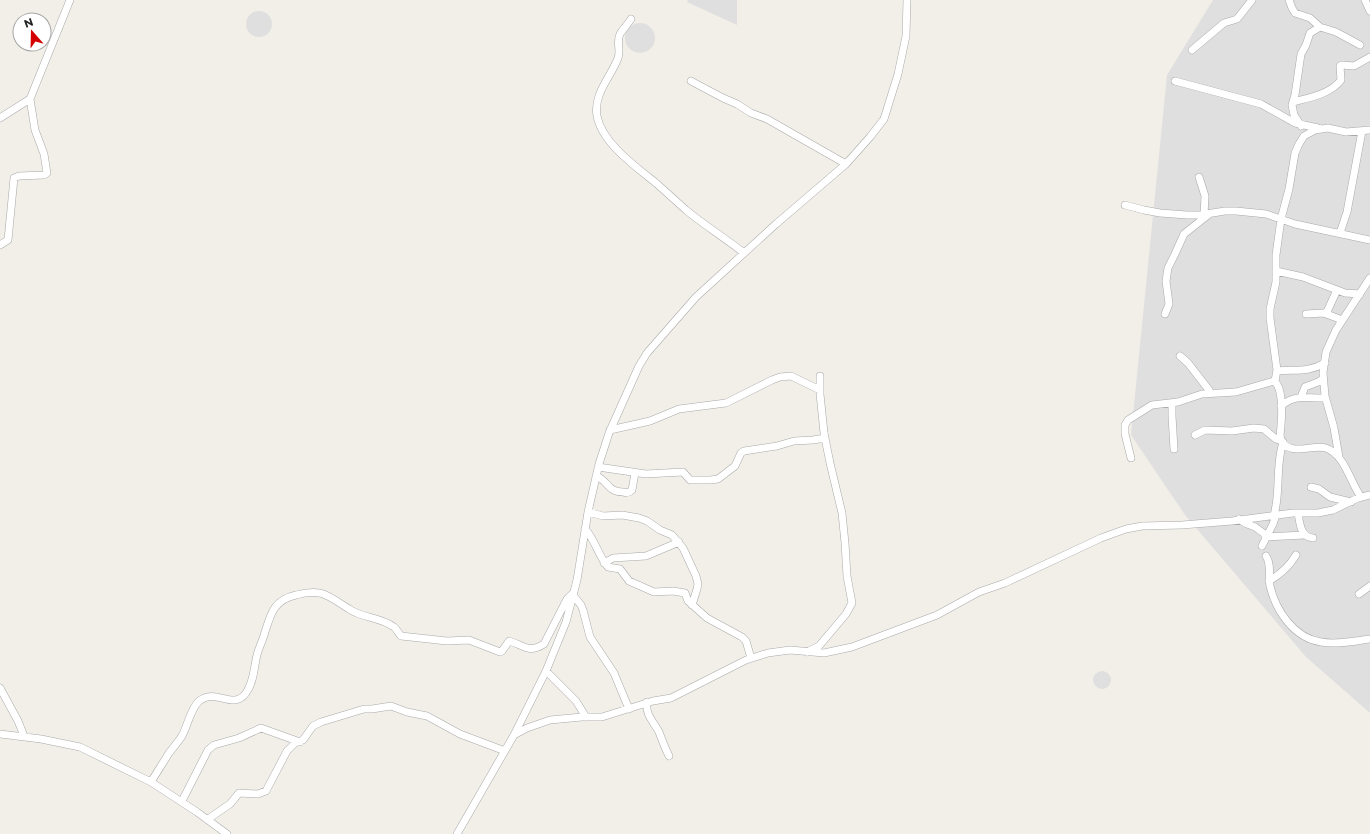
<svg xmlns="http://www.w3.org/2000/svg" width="1370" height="834" font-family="Montserrat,sans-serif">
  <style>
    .residential { fill: #e0dfdf }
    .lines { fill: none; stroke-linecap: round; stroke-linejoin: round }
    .minor-casing { stroke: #a9a9a9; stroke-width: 8 }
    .minor { stroke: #fff; stroke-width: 7 }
  </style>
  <rect width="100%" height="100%" fill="#f2efe9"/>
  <path class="residential" d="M688 0H737V25L687 2Z
    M1213 0H1370V713L1306 657 1185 515 1131 435 1167 75Z
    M246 24a13 13 0 1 1 26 0a13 13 0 1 1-26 0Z
    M625 38a15 15 0 1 1 30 0a15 15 0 1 1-30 0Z
    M1093 680a9 9 0 1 1 18 0a9 9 0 1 1-18 0Z"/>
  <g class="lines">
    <g class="minor-casing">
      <path id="minor" d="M1289 0 1292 8 1295 13 1310 18 1320 27 1336 32 1360 45
        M1365 0 1370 11
        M631 19C628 24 623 29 620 34 616 42 621 50 618 58 611 77 593 94 597 116 602 143 636 167 656 183 666 192 676 201 686 210 704 225 725 238 744 253
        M1192 50 1224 23 1237 19 1252 0
        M691 81 723 98 737 104 751 113 767 119 846 164
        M1175 81 1261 104 1295 123 1318 128
        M1293 102C1308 98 1331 94 1341 80L1340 66 1342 65 1354 66 1370 57
        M0 118 30 99 70 0
        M1301 126 1294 115 1292 105 1295 95 1301 54 1306 45 1310 33 1320 27
        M1199 177 1205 196 1204 215
        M1125 205 1144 210 1160 213 1187 215H1200L1225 211H1236L1266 214 1295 224 1370 240
        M1340 233 1347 212 1362 131
        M0 245 8 240 14 178 19 176 44 175 47 173 44 154 35 130 30 99
        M1276 271 1303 277 1345 293 1360 294
        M1165 314 1169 304 1166 281 1168 268 1175 254 1184 234 1208 215
        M1306 314 1324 313 1342 320
        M1326 314 1337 290
        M1180 356 1188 363 1209 390
        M1277 371C1295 369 1307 373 1325 363
        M1275 381 1277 370 1270 318V309L1276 282V255L1281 219 1289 189 1295 153 1299 144 1304 136 1315 130 1328 128 1346 132 1370 130
        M1301 397 1305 387 1318 382 1323 379
        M1172 403V416L1174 449
        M1281 406C1296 393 1308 399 1325 398
        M610 430 650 421 679 409 726 403 772 380 780 377 791 376 820 390
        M1195 435 1205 430 1232 431 1254 428 1264 429 1276 439 1282 441
        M1339 457 1334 428 1325 396 1323 373 1326 352 1336 330 1370 278
        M1131 458 1125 434V425L1128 420 1152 405 1178 402 1202 394 1236 392 1274 381C1283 387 1282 414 1281 425 1281 430 1279 435 1281 440 1290 457 1312 444 1326 448 1345 455 1350 482 1361 497
        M598 467 646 474 683 472 690 480H710L718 479 735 466 741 453 744 451 777 446 794 441 813 440 825 438
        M596 476C608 480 607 492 623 492 627 493 629 493 632 490L635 473
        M1311 487 1319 489 1330 497 1351 502
        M588 512 603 516 622 515 639 518 647 521 660 530 672 535 683 548 696 576 698 584 697 589 692 605
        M1298 513C1300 523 1300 537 1313 538
        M1274 515C1281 491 1275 467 1283 442
        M1239 519C1246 525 1249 524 1255 527 1260 530 1262 533 1267 535
        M585 529C595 539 598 556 608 567L620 569 629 581 654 592 673 591 685 593 688 601 707 618 742 637 746 641 751 658
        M1265 537 1304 535
        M1262 546 1273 524 1276 515
        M1266 556C1272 566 1268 575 1270 586 1276 611 1294 638 1321 642 1337 645 1354 641 1370 639
        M604 563 613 558 646 556 679 542
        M1269 581C1281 574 1289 567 1296 555
        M1359 594 1370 586
        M807 652 819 646 846 614 852 603 847 576 845 543 842 513 830 463 824 433 820 394V376
        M546 671 576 701 586 717
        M0 688 18 721 24 736
        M647 702C645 715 654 722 659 732 662 740 665 748 669 756
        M0 734 41 739 80 747 151 782 197 812 227 834
        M514 735 527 728 550 720 582 717H602L653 701 671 698 746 660 768 653 790 650 824 653 852 647 937 615 979 592 1005 583 1101 538 1126 529 1142 526 1182 525 1232 521 1293 513H1318L1333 510 1358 498 1370 495
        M151 782C157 772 163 763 169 753 173 748 178 742 182 736 187 727 191 708 199 701 216 687 233 711 246 693 254 682 254 667 257 655 259 647 263 640 265 632 271 613 274 600 296 595 322 588 328 596 349 609 362 618 380 617 394 627 397 629 398 633 401 636L447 641 469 640 500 652 502 651 509 641C524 645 528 654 544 644L567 599 572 594 581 605 583 610 590 637 614 673 629 709
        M182 801 208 750 214 745 239 738 261 728 300 742
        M208 819 230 804 239 793 258 794 266 791 287 751 295 743 303 740 313 726 321 722 364 709H372L391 706 407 712 427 716 460 734 505 751
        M457 834 514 735 546 671 566 622 577 580 588 512 599 464 609 433 639 366 647 353 696 297 776 224 846 164 870 137 884 119 898 74 906 36 907 0"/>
    </g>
    <use href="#minor" class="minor"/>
  </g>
  <g transform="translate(32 32) rotate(340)"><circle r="19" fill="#ffffff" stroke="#a7a7a7"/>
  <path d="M0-3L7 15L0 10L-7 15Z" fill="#d40000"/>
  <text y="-6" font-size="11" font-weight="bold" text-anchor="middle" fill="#222222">N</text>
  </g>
</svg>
